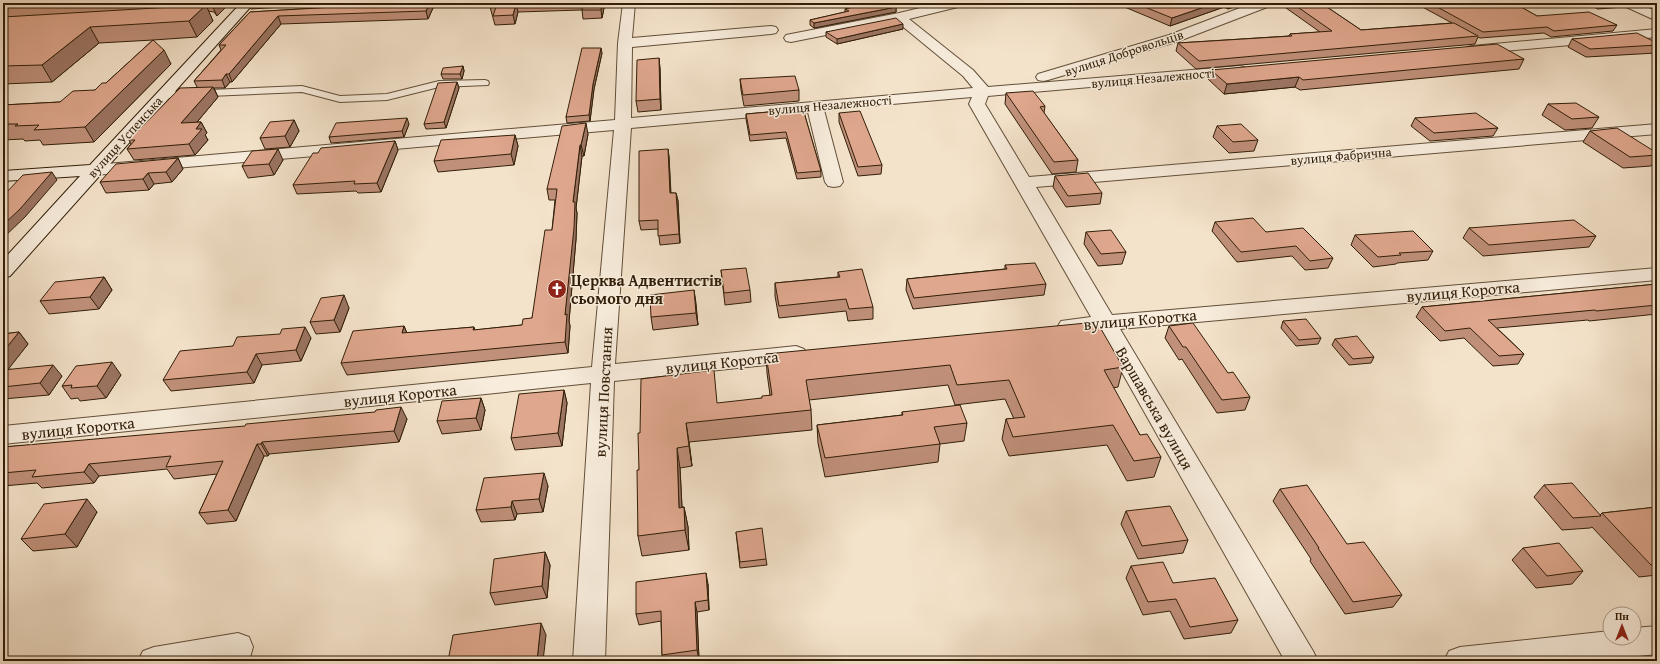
<svg xmlns="http://www.w3.org/2000/svg" width="1660" height="664" font-family="'Gentium Book Plus',serif">
  <style>
    .lines { fill: none; stroke-linecap: round; stroke-linejoin: round }
    .lane-casing { stroke: #624f39; stroke-width: 2 }
    .street-casing { stroke: #624f39; stroke-width: 2 }
    .secondary-casing { stroke: #311e08; stroke-width: 2 }
    .lane { fill: #f8eddd; fill-rule: evenodd }
    .street { fill: #f8eddd; fill-rule: evenodd }
    .secondary { fill: #f8eddd; fill-rule: evenodd }
    .wall { fill: #c0907a; stroke: #311e08 }
    .shaded-wall { fill: #9c7563; stroke: #311e08 }
    .building { fill: #dfa78e; stroke: #311e08 }
    .labels { text-anchor: middle; dominant-baseline: central; stroke-width: 3; stroke-linejoin: round; paint-order: stroke }
    .far-street-label { font-size: 13px; fill: #311e08; stroke: #f8eddd }
    .poi-label { font-size: 16px; font-weight: bold; fill: #311e08; stroke: #f8eddd; text-anchor: start }
    .street-label { font-size: 16px; fill: #311e08; stroke: #f8eddd }
  </style>
  <rect width="100%" height="100%" fill="#f4e3cb"/>
  <filter id="stains"><feTurbulence type="fractalNoise" baseFrequency=".005" numOctaves="4"/><feColorMatrix values="0 0 0 0 .2 0 0 0 0 .09 0 0 0 0 .02 0 0 0 .5 -.17"/></filter>
  <radialGradient id="worn" r=".72"><stop offset=".6" stop-color="#630" stop-opacity="0"/><stop offset="1" stop-color="#630" stop-opacity=".3"/></radialGradient>
  <g class="lines">
    <g class="lane-casing">
      <path id="lane" d="M485 80 488 81 489 83 488 85 439 87 387 100 340 102 302 92 163 98 158 95 163 92 302 86 340 96 387 94 439 81Z"/>
    </g>
    <g class="street-casing">
      <path id="street" d="M623 3H635L632 38 771 26 776 27 778 30 776 33 771 34 632 47 631 118 973 88 963 76 896 21 791 42 786 41 784 38 786 35 791 34 899 13 941 3H963L962 6 909 19 973 70 988 87 1239 66 1244 67 1246 70 1244 73 1239 74 988 96 985 104 1029 177 1657 124V134L1036 187 1112 315 1657 268V280L1120 329 1313 651 1318 661H1285L1098 330 1069 333 1061 331 1058 326 1061 321 1091 317 969 104 972 97 824 110 843 182 840 186 834 187 828 186 825 182 808 112 631 128 615 364 796 346 804 349 807 354 804 359 796 362 614 381 605 661H573L591 383 3 444V426L592 367 614 130 95 175 89 174 86 170 89 166 95 165 615 120 618 43Z
        M1253 3H1271L1270 6 1179 41 1048 80 1043 81 1038 80 1036 77 1038 74 1169 35Z
        M1623 3H1639L1657 12V21L1624 6Z
        M1657 29V37L1472 54 1467 53 1465 50 1467 47 1472 46Z
        M1657 626V654L1593 661H1444L1449 651 1460 647 1610 631V638H1634V628Z
        M238 633 249 637 253 647 249 661H138L143 651 154 647Z"/>
    </g>
    <g class="secondary-casing">
      <path id="secondary" d="M241 3H254L10 276 3 278V260L80 176 3 181V171L90 165Z"/>
    </g>
    <use href="#lane" class="lane"/>
    <use href="#street" class="street"/>
    <use href="#secondary" class="secondary"/>
  </g>
  <path class="wall" d="M3 3H230L217 16 214 12 208 11 213 21 197 37 153 40 171 64 94 142 43 145 40 140 25 141 23 139 3 140V105L60 102 95 90 106 83 153 40 99 43 52 82 3 84Z
    M249 3H344L251 9Z
    M401 3H431L433 8 428 19 281 24 232 82H230L225 88H214L218 97 197 122H201L207 133 205 135 208 140 195 155 134 160 127 149 131 144 129 140 197 87 194 81 221 50 219 45 250 12Z
    M492 3H605L602 18 583 19 582 10 518 12 515 24 495 25 490 7Z
    M1115 3H1245L1228 9 1224 7 1170 26Z
    M1279 3H1321L1361 30 1452 23 1415 3H1514L1537 16 1617 25 1613 31 1551 37 1544 33 1480 38 1478 37 1475 44 1196 69 1176 51 1178 43 1289 36 1290 34 1320 32Z
    M1585 3H1626L1623 7 1598 9Z
    M1642 3H1657V8L1652 5 1648 6Z
    M896 7V12L814 28 810 25V20L845 12V9Z
    M903 29 837 44 826 37V32Z
    M1572 39 1657 43V51L1656 53 1586 57 1568 47Z
    M602 53 594 89 590 121 567 123 566 117Z
    M659 58 660 69 661 110 638 112 636 101Z
    M1524 59 1519 69 1300 90 1295 87 1224 94 1208 79 1211 70Z
    M463 66 464 71 462 79H443L441 74Z
    M740 79 799 90V101L744 106 741 90Z
    M457 82 459 88 446 128 426 129 424 124Z
    M1006 93 1045 106 1044 113 1078 160 1076 172 1052 174 1005 104Z
    M1548 104 1599 117 1592 128 1565 130 1542 115Z
    M803 109 821 171V177L797 179 786 138 750 141 746 119V114Z
    M839 113 882 165 881 174 858 176 839 122Z
    M1415 118 1498 128 1493 136 1430 141 1411 126Z
    M294 120 299 131 290 147 265 149 260 138Z
    M409 124 404 137 331 143 329 137Z
    M1217 126 1258 140 1254 151 1229 153 1213 137Z
    M1590 131 1657 153V157L1651 166 1623 168 1583 142Z
    M588 134 584 156H582L576 208 577 213 576 239 569 321 570 326 568 353 347 375 341 363 404 326 407 333 474 327 475 330 522 325 532 318 552 230 555 200H549L547 189Z
    M515 135 518 146 514 165 438 172 434 161Z
    M395 141 398 150 381 192 358 193 356 191 297 194 293 185 318 153Z
    M668 149 669 157 671 193H676L678 201 680 243 660 245 658 229 641 230 639 221Z
    M178 158 183 169 172 182 154 184 149 190 106 193 100 182Z
    M283 160 274 175 248 178 242 166Z
    M1055 176 1102 193 1100 204 1066 207 1053 187Z
    M1215 222 1266 232 1333 258 1328 268 1305 270 1292 256 1237 262 1212 231Z
    M1469 228 1596 236 1589 247 1483 256 1463 238Z
    M1086 232 1126 252 1122 264 1098 266 1084 244Z
    M1355 235 1433 251 1428 260 1397 263 1396 264 1373 267 1351 245Z
    M1005 265 1046 284 1044 295 913 309 906 290 907 279 1005 269Z
    M721 270 750 290 751 302 725 305Z
    M838 272 873 307V319L848 321 846 311 779 318 775 296V283L838 277Z
    M104 277 112 290 99 309 49 314 40 301Z
    M1657 284V314L1589 321 1588 320 1497 328 1524 354 1518 364 1493 366 1464 338 1440 341 1416 317 1422 307Z
    M694 290 698 325 653 330 651 317Z
    M349 308 340 332 316 334 310 322Z
    M1283 321 1321 338 1318 344 1296 346 1281 328Z
    M1169 326 1228 373 1250 397 1245 410 1217 413 1182 359 1179 360 1165 338Z
    M19 332 28 344 8 369 62 376 49 395 3 399V334Z
    M311 338 301 361 262 365 254 383 171 391 163 380 233 346Z
    M1335 339 1374 357 1371 363 1349 365 1332 345Z
    M766 354 1123 367 1118 387 1113 388 1140 435 1161 457 1154 477 1127 481 1107 445 1009 456 1002 439 1006 419H1014L1005 399 955 405 948 385 809 400 811 410 812 430 689 442 692 466 680 468 682 507H684L688 527 689 550 642 556 638 536 640 433 762 398 770 395 767 373Z
    M121 375 106 398 80 401 78 398 71 399 62 386Z
    M564 390 567 403 562 446 515 450 511 438Z
    M481 398 485 410 481 430 442 434 437 421Z
    M902 412 967 423 964 441 940 444 938 462 825 477 818 443 817 425 902 415Z
    M407 419 399 442 269 454 268 456H264L236 521 207 524 199 513 217 474 174 479 167 469 99 476 94 483 42 488 37 483 3 486V447Z
    M1544 485 1600 515 1602 513 1657 507V575L1639 577 1592 527 1590 528 1562 530 1534 497Z
    M548 486 543 512 517 514 515 520 481 522 476 510Z
    M1280 489 1347 544 1402 595 1393 607 1345 614 1310 561 1311 559 1273 501Z
    M1126 511 1188 540 1183 553 1138 559 1121 524Z
    M97 512 77 547 33 551 21 539Z
    M736 532 766 559 767 565 740 568Z
    M1523 548 1583 571 1572 584 1536 588 1512 560Z
    M545 552 550 565 547 598 495 605 490 593Z
    M1131 566 1173 583 1238 620 1231 633 1184 639 1170 611 1143 615 1126 578Z
    M708 584 709 610 697 612 699 660 693 661H664L662 655 661 621 639 625 636 614Z"/>
  <path class="shaded-wall" d="M211 3H230L217 16Z
    M430 3H431L433 8 428 19 426 11Z
    M602 3H605L602 18 601 10Z
    M1216 3H1225L1224 7 1170 26 1172 18Z
    M1230 3H1245L1228 9Z
    M516 4 518 12 515 24 513 15Z
    M206 5 213 21 197 37 189 21Z
    M896 7V12L814 28V23Z
    M278 16 281 24 232 82 229 74Z
    M903 24V29L837 44V39Z
    M90 27 99 43 52 82 42 65Z
    M601 48 602 53 594 89 590 121 589 115 593 84Z
    M164 50 171 64 94 142 85 127Z
    M659 58 660 69 661 110 660 99Z
    M463 66 464 71 462 79 460 74Z
    M226 74 230 82 225 88 222 80Z
    M1299 77 1295 87 1224 94 1227 84Z
    M457 82 459 88 446 128 444 122Z
    M213 87 218 97 187 134 181 123Z
    M407 118 409 124 404 137 402 131Z
    M294 120 299 131 290 147 285 136Z
    M201 122 207 133 205 135 208 140 195 155 189 144 196 129Z
    M586 123 588 134 584 156 581 145Z
    M515 135 518 146 514 165 511 154Z
    M395 141 398 150 381 192 377 183Z
    M580 145 582 156 576 208 577 213 576 239 569 321 570 326 568 353 565 342V315L573 202Z
    M278 149 283 160 274 175 269 164Z
    M668 149 669 157 671 202 670 193Z
    M178 158 183 169 172 182 166 172Z
    M52 172 57 180 25 217 3 238V225Z
    M148 173 154 184 149 190 143 179Z
    M676 193 678 201 680 243 679 234Z
    M104 277 112 290 99 309 90 297Z
    M694 290 696 303 698 325 696 313Z
    M344 295 349 308 340 332 334 320Z
    M404 326 409 338 402 333Z
    M305 327 311 338 301 361 296 350Z
    M19 332 28 344 3 376V352Z
    M256 354 262 365 254 383 247 372Z
    M112 362 121 375 106 398 97 386Z
    M53 365 62 376 49 395 40 383Z
    M564 390 567 403 562 446 558 433Z
    M481 398 485 410 481 430 476 418Z
    M401 407 407 419 399 442 394 431Z
    M686 423 689 442 692 466 689 446Z
    M262 442 269 454 268 456 261 444Z
    M257 444 264 456 236 521 228 510Z
    M677 448 680 468 683 528 679 508Z
    M89 464 99 476 94 483 84 472Z
    M544 473 548 486 543 512 539 499Z
    M87 499 97 512 77 547 65 534Z
    M512 501 517 514 515 520 511 507Z
    M684 507 688 527 689 550 685 530Z
    M545 552 550 565 547 598 542 586Z
    M706 573 708 584 709 610 708 600Z
    M695 602 697 612 699 660 697 650Z
    M541 623 546 635 543 661H537Z"/>
  <path class="building" d="M3 3H64L3 7Z
    M401 3H430L426 11 278 16 229 74H226L222 80 194 81 226 45H219L250 12Z
    M492 3H544L516 4 513 15 493 16 496 7H490Z
    M584 3H602L601 10H582Z
    M871 3H890L896 7 814 23 810 20 849 11 845 9Z
    M1135 3H1216L1172 18Z
    M1292 3H1321L1361 30 1454 23 1478 36 1199 61 1178 43 1292 36 1290 34 1332 31Z
    M1430 3H1514L1537 16 1589 12 1617 25 1554 31 1547 27 1483 32Z
    M206 5 189 21 90 27 42 65 3 66V17Z
    M896 18 903 24 837 39 826 32Z
    M1637 33 1657 43V45L1590 49 1572 39Z
    M153 40 164 50 85 127 34 130 39 125 15 126 18 124H3V105L60 102 73 91 95 90 102 83H106Z
    M1497 44 1524 59 1303 80 1299 77 1227 84 1211 70Z
    M582 48H601L593 84 589 115 566 117Z
    M659 58 660 99 636 101 637 60Z
    M463 66 460 74H441L443 68Z
    M795 76 799 90 743 95 740 79Z
    M457 82 444 122 424 124 438 83Z
    M213 87 181 123 201 122 196 129H202L189 144 127 149 135 140H129L180 88Z
    M1033 91 1045 106 1040 107 1078 160 1054 162 1006 93Z
    M1576 103 1599 117 1572 119 1548 104Z
    M803 109 821 171 797 173 786 132 750 135 746 114Z
    M860 111 882 165 858 167 839 113Z
    M1476 113 1498 128 1434 133 1415 118Z
    M407 118 402 131 329 137 336 123Z
    M294 120 285 136 260 138 270 122Z
    M586 123 581 145H580L573 202H575L574 228 565 315 567 314 565 342 341 363 353 331 404 326 402 333 474 327 473 330 522 325 523 319 532 318 545 230H552L557 189H547L562 126Z
    M1241 124 1258 140 1233 142 1217 126Z
    M1617 128 1657 153V155L1630 157 1590 131Z
    M515 135 511 154 434 161 441 140Z
    M395 141 377 183 354 184 355 181 293 185 313 153H318L321 148Z
    M278 149 269 164 242 166 252 151Z
    M668 149 670 193H676L679 234 658 236V220L639 221V151Z
    M178 158 166 172 148 173 143 179 100 182 116 164Z
    M52 172 20 209 3 225V196L23 175Z
    M1088 173 1102 193 1068 196 1055 176Z
    M1253 218 1266 232 1303 228 1333 258 1310 261 1296 246 1241 252 1215 222Z
    M1574 220 1596 236 1489 245 1469 228Z
    M1111 230 1126 252 1101 254 1086 232Z
    M1413 231 1433 251 1399 253 1401 255 1378 257 1355 235Z
    M1035 263 1046 284 914 298 907 279 1007 269 1005 265Z
    M746 268 750 290 724 293 721 270Z
    M862 269 873 307 849 309 846 299 779 306 775 283 840 277 838 272Z
    M104 277 90 297 40 301 55 282Z
    M1657 284V305L1596 311 1595 310 1488 320 1524 354 1499 356 1470 328 1445 331 1422 307Z
    M694 290 696 313 651 317 650 295Z
    M344 295 334 320 310 322 321 298Z
    M1306 319 1321 338 1299 340 1283 321Z
    M1097 322 1123 367 1104 370 1140 435 1147 434 1161 457 1134 461 1113 425 1013 437 1006 419 1025 417 1009 380 957 385 950 365 806 380 811 410 686 423 689 446 677 448 679 508 684 507 685 530 638 536 637 470H639L638 433H640L641 379 714 370 717 403 762 398V396L772 395 766 354Z
    M1193 323 1228 373 1233 372 1250 397 1222 400 1186 347H1183L1169 326Z
    M305 327 296 350 256 354 247 372 163 380 180 351 233 346 237 337 280 334 282 329Z
    M19 332 3 352V334Z
    M1357 336 1374 357 1353 359 1335 339Z
    M112 362 97 386 71 388 72 385 62 386 76 366Z
    M53 365 40 383 3 387V370Z
    M564 390 558 433 511 438 519 394Z
    M481 398 476 418 437 421 442 401Z
    M960 405 967 423 934 427 940 444 825 458 817 425 903 415 902 412Z
    M401 407 394 431 262 442 261 444H257L228 510 199 513 223 461 166 467 171 456 89 464 84 472 32 477 36 470 3 473V447L245 426 246 424 375 412 376 410Z
    M544 473 539 499 512 501 511 507 476 510 484 478Z
    M1572 483 1601 516 1573 518 1544 485Z
    M1307 485 1347 544 1364 542 1402 595 1353 602 1318 548H1319L1280 489Z
    M87 499 65 534 21 539 44 504Z
    M1170 506 1188 540 1142 546 1126 511Z
    M1657 507V564L1651 565 1602 513Z
    M762 528 766 559 740 562 736 532Z
    M1559 543 1583 571 1547 576 1523 548Z
    M545 552 542 586 490 593 494 559Z
    M1163 562 1173 583 1215 578 1238 620 1190 627 1176 599 1148 602 1131 566Z
    M706 573 708 600 695 602 697 650 662 655 661 611 636 614V582Z
    M541 623 537 661H448L453 635Z
    M1247 659 1248 661H1235Z"/>
  <defs>
    <g id="church-disc" transform="scale(1)"><circle r="9.5" fill="#8f2418" stroke="#f8eddd"/><path d="M-1.2-6h2.4v3.5h3.3v2.4h-3.3V6h-2.4V-.1h-3.3v-2.4h3.3Z" fill="#fff"/></g>
  </defs>
  <g fill-rule="evenodd">
    <use href="#church-disc" x="557" y="289"/>
  </g>
  <g class="labels">
    <g class="far-street-label">
      <text transform="translate(1124 53) rotate(-18)">вулиця Добровольців</text>
      <text transform="translate(1153 78) rotate(-5)">вулиця Незалежності</text>
      <text transform="translate(830 105) rotate(-5)">вулиця Незалежності</text>
      <text transform="translate(125 137) rotate(-48)">вулиця Успенська</text>
      <text transform="translate(1341 156) rotate(-5)">вулиця Фабрична</text>
    </g>
    <g class="poi-label">
      <text x="571" y="280">Церква Адвентистів<tspan x="571" dy="18">сьомого дня</tspan></text>
    </g>
    <g class="street-label">
      <text transform="translate(1463 291) rotate(-5)">вулиця Коротка</text>
      <text transform="translate(1140 319) rotate(-5)">вулиця Коротка</text>
      <text transform="translate(722 362) rotate(-6)">вулиця Коротка</text>
      <text transform="translate(603 392) rotate(-87)">вулиця Повстання</text>
      <text transform="translate(400 395) rotate(-6)">вулиця Коротка</text>
      <text transform="translate(1155 408) rotate(60)">Варшавська вулиця</text>
      <text transform="translate(78 428) rotate(-6)">вулиця Коротка</text>
    </g>
  </g>
  <rect width="1660" height="664" fill="none" stroke="#f4e3cb" stroke-width="16"/>
  <rect x="4" y="4" width="1652" height="656" fill="none" stroke="#311e08" stroke-width="2"/>
  <rect x="8" y="8" width="1644" height="648" fill="none" stroke="#311e08"/>
  <g transform="translate(1622 626)"><circle r="19" fill="#f8eddd" stroke="#a89a88"/>
  <path d="M0-3L7 15L0 10L-7 15Z" fill="#8f2418"/>
  <text y="-6" font-size="11" font-weight="bold" text-anchor="middle" fill="#311e08">Пн</text>
  </g>
  <rect width="100%" height="100%" filter="url(#stains)"/>
  <rect width="100%" height="100%" fill="url(#worn)"/>
</svg>
